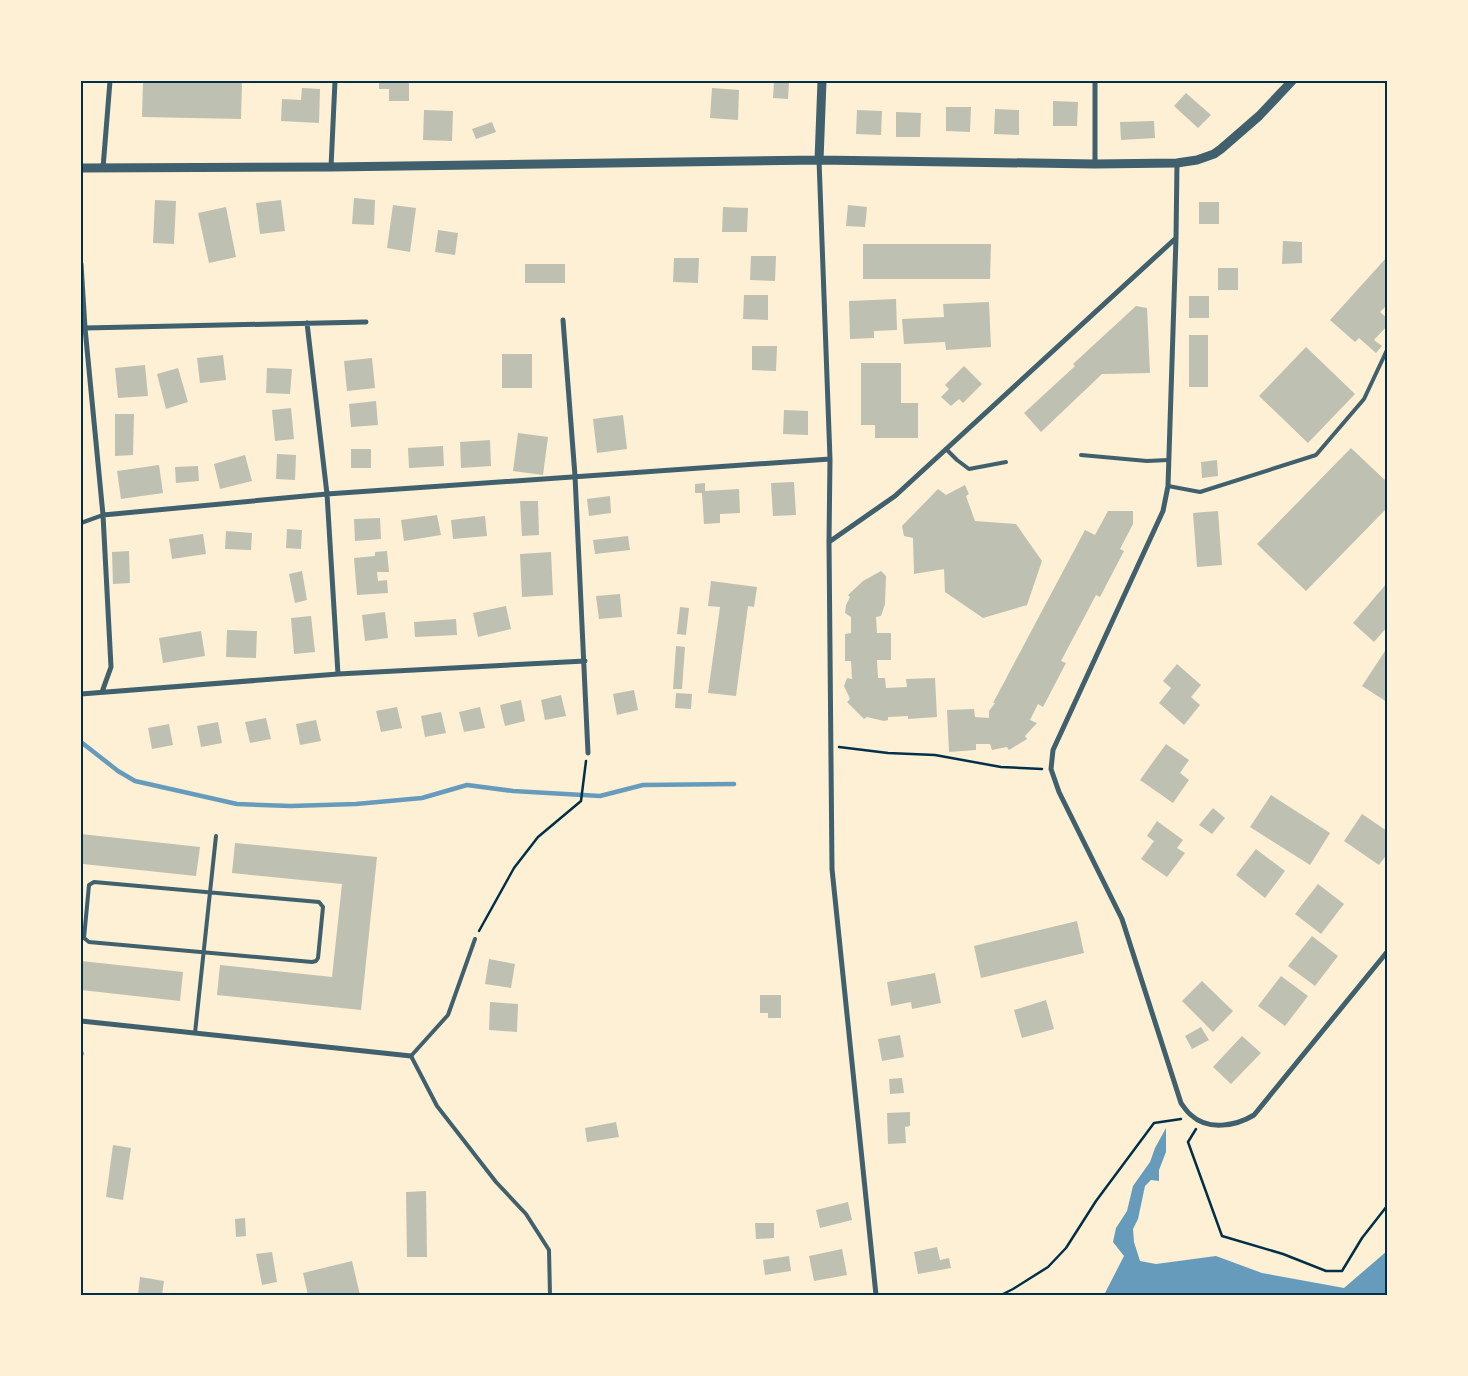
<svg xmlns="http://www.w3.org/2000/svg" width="1468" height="1376" font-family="Helvetica,sans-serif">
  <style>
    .water { fill: #669bbc }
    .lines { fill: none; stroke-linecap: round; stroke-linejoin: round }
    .stream { stroke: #669bbc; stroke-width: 4.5 }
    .building { fill: #bec0b2 }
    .path { stroke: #003049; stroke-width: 2.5 }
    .service { stroke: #3f606c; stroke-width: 4 }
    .minor { stroke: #3f606c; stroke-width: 5 }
    .tertiary { stroke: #3f606c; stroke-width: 9 }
    .neatline { fill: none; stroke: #003049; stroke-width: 2 }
  </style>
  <rect width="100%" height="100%" fill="#fdf0d5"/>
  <path class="water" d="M1166 1128V1152L1159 1170V1181L1151 1180 1145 1186 1138 1219 1133 1229 1134 1242 1140 1261 1156 1264 1216 1256 1262 1273 1344 1288 1387 1251V1295H1104L1124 1256 1113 1242 1116 1228 1127 1211 1133 1186 1150 1162 1155 1148Z"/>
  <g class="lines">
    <path class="stream" d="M81 742 118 771 135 781 237 804 291 806 356 804 422 798 467 785 513 791 600 796 643 785 734 784"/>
  </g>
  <path class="building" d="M143 81H242L241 119 142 117Z
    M379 81H409V101H389V89H379Z
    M774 81 789 82 788 99 773 98Z
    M302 88 320 89 319 123 281 121 282 99 301 100Z
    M712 88 739 90 738 120 710 118Z
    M1186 93 1211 115 1198 128 1174 106Z
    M1053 101 1078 102 1077 126H1053Z
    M946 107H971L970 132 946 131Z
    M995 109 1019 110V135L994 134Z
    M424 110 453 111 452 141 423 140Z
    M857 110 882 111 881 135 856 134Z
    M896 112 921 113 920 137H896Z
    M1154 121 1155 138 1121 140 1120 122Z
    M492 122 496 132 476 139 472 129Z
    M354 198 375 200 374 225 352 224Z
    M155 200 176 201 174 244 153 243Z
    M281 200 285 231 260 234 256 203Z
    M1199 202H1219V224H1199Z
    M393 205 416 208 410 252 387 248Z
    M848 205 867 207 865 227 846 226Z
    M226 207 236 257 209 263 198 213Z
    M723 207 748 208 747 232H722Z
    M438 230 458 233 455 255 435 252Z
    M1283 241 1302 242V263L1282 264Z
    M863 244H991L990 279H863Z
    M751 256H776L775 281 750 280Z
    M1387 257V305L1380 312 1387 318V326L1374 340 1382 346 1376 353 1359 338 1355 342 1330 320Z
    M674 258H699L698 283 673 282Z
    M525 264H565V283H525Z
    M1218 268H1238V290H1218Z
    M744 295H768V320L743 319Z
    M1189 296H1209V318H1189Z
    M896 299 897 330 874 331V338L850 339 849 301Z
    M989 302 991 347 946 350 945 342 904 344 902 319 944 317 943 304Z
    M1136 306 1147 308 1150 373 1102 374 1041 432 1024 413 1075 366 1073 364Z
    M1189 335H1208V387H1189Z
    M752 346H777L776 371 752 370Z
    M1306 347 1355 394 1308 443 1259 396Z
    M502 354H532V388H502Z
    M223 355 226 380 200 383 197 358Z
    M372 358 375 388 347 391 344 361Z
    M861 363H901V403H918V438H875V425H861Z
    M145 365 148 396 118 398 115 368Z
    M964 366 982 384 963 403 959 399 951 406 941 397 949 389 945 385Z
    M178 368 188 402 166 409 157 374Z
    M267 368 292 369 290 394 266 393Z
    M376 401 378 425 351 427 349 404Z
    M291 408 294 439 275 441 272 410Z
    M784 410 808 411V435L783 434Z
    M115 414H134L133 455 115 456Z
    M623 415 627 449 597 453 593 419Z
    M518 433 548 437 543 475 513 471Z
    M490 440 491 466 461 468 460 442Z
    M443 446 444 466 409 468 408 448Z
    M1351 448 1387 482V508L1306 591 1257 544Z
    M351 449H371V468H351Z
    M277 454 296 455 295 480 276 479Z
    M245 455 252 481 220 489 214 464Z
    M1217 460 1218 476 1202 478 1201 462Z
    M159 465 163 493 121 499 117 471Z
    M198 466 199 481 176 483 175 467Z
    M794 482 796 515 773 516 771 483Z
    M705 483V491L739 489 740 513 720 514V523L704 524 702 493H695V484Z
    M965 485 969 494 966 496 975 521 1016 524 1042 561 1027 605 983 618 945 592 944 569 914 574 913 538 904 536 902 526 938 489 946 495Z
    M610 496 611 513 589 516 587 499Z
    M520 501H538L539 535 522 536Z
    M1108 511H1133V524L1120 549 1124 551 1100 597 1096 595 1061 661 1066 663 1043 707 1038 704 1030 720 1037 723 1025 736 1027 739 1009 750 1007 747 992 750 990 744H976V750L949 752 947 710 974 709 975 717 989 718V711L995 703H993L1085 530 1095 535Z
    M1218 511 1222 565 1197 567 1193 513Z
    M437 515 441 535 404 541 401 520Z
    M485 516 487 536 453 539 451 520Z
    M380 518 381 539 355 541 354 519Z
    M287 529 302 530 301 549 286 548Z
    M226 531 252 533 251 550 225 549Z
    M203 534 206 554 172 559 169 539Z
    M628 536 630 550 595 554 593 540Z
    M129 551 130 583 113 584 112 552Z
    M387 551 389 572H377L378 581 387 580 388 593 357 595 354 558 375 556V552Z
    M551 552 553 595 522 597 520 554Z
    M302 571 307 600 295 603 289 574Z
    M881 571 886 576 885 604 881 616 876 617 877 633H891V660H877L878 678H885L886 688 907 687 906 679 935 678 937 717 908 719V716L888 717V720L884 721 867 717 864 719 847 702 850 699 844 686 847 678 852 679 851 661H845V634L851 633V617L845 613 846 605 850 597 848 595 863 581Z
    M711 581 757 587 754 607 748 606 736 696 708 693 720 607 708 606Z
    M1387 583V627L1374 642 1353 623Z
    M620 594 622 617 599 619 596 596Z
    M506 606 511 629 478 637 473 613Z
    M680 607 689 608 686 635 677 634Z
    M385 612 388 638 365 641 362 615Z
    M311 616 315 652 294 654 291 618Z
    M456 619 457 635 415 637 414 622Z
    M227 630 257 631 256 658 226 657Z
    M201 631 205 656 163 663 159 638Z
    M676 646 685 647 682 689H673Z
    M1387 648V702L1362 686Z
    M1177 664 1201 685 1191 697 1200 705 1184 725 1159 703 1171 688 1163 681Z
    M634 690 638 710 617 715 613 694Z
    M676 693 692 694 691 709 675 708Z
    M561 695 566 716 545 720 541 700Z
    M521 700 525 721 505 726 500 705Z
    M397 707 402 728 381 732 376 711Z
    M480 707 485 728 464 732 459 712Z
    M441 712 446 733 425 737 421 716Z
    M266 718 271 739 250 743 245 722Z
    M316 720 321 741 300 745 296 724Z
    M218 722 222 743 201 747 197 726Z
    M169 724 173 745 152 749 148 728Z
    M1166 744 1189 760 1180 773 1189 780 1173 803 1140 780Z
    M1271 795 1330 833 1310 865 1250 827Z
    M1213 808 1225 818 1212 834 1199 825Z
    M1362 814 1387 831V854L1379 865 1344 841Z
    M1157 821 1183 840 1177 848 1185 853 1167 877 1141 859 1154 841 1147 836Z
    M81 834 200 847 196 876 83 864 81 870Z
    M235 843 377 857 361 1010 217 995 220 965 332 977 342 884 232 873Z
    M1256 849 1285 871 1265 898 1236 875Z
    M1318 884 1344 904 1321 934 1295 914Z
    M1077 921 1084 953 981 978 974 946Z
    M1312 936 1338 956 1315 986 1288 966Z
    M489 959 515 964 511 988 485 984Z
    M81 961 183 972 180 1001 81 990Z
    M935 973 941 1003 912 1009 911 1002 891 1006 887 982Z
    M1281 976 1308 996 1285 1026 1258 1006Z
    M1202 981 1233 1011 1213 1032 1182 1001Z
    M760 995H781V1018H768V1013H760Z
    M1046 1000 1054 1029 1022 1038 1014 1010Z
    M490 1002 518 1004 517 1032 489 1030Z
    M1201 1027 1209 1040 1192 1049 1185 1036Z
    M900 1035 904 1057 882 1061 878 1039Z
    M1242 1036 1261 1053 1231 1084 1213 1067Z
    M902 1078 904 1093 890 1094 889 1079Z
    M910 1112V1126L905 1127 906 1143 888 1144 887 1113Z
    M616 1122 619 1137 587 1142 585 1128Z
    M113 1145 131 1148 123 1200 106 1197Z
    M426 1191 427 1257H407L406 1192Z
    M848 1202 852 1220 820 1228 816 1210Z
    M245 1218 246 1236 236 1237 235 1219Z
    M755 1223H774V1238L756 1239Z
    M937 1247 940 1260 949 1258 951 1268 918 1274 914 1252Z
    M842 1249 847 1275 814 1281 809 1256Z
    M272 1252 277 1282 262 1285 256 1254Z
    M789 1256 791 1271 765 1275 763 1260Z
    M352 1261 360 1295H308L303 1273Z
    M140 1277 164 1281 162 1295H138Z"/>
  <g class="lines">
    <path class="path" d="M839 747 888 753 935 755 1001 767 1042 769
      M479 931 514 868 538 837 581 801 586 761
      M1196 1129 1188 1142 1222 1236 1283 1254 1326 1271H1342L1362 1238 1387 1206
      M1001 1295 1013 1289 1048 1267 1066 1248 1096 1201 1154 1123 1181 1119"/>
    <path class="service" d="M946 449 957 460 969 469 1006 462
      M1081 455 1147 461 1168 460
      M1168 486 1200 492 1316 455 1364 399 1387 350
      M81 523 103 515
      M94 882 319 902 323 907 318 958 316 961 312 962 89 942 84 938 89 885Z
      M475 939 448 1015 411 1056 437 1106 496 1182 526 1214 549 1250 550 1295
      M195 1033 216 836"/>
    <path class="minor" d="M1095 81V164
      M819 160 830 459 829 542 832 869 876 1295
      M1177 163 1176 238 1168 486 1163 511 1053 750 1051 769 1059 792 1122 919 1181 1103C1184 1107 1187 1112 1191 1115 1208 1131 1236 1126 1254 1115L1387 952
      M331 167 335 81
      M103 168 110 81
      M81 264 85 328 103 515 111 667 102 692
      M563 320 575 476 588 753
      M307 323 327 494 338 674
      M85 328 366 322
      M103 515 327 494 830 459
      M829 542 895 496 1176 238
      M81 694 338 674 585 661
      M81 1021 411 1056
      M81 1053V1054"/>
    <path class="tertiary" d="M819 160 822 81
      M81 168 331 167 819 160 1095 164 1177 163 1197 160 1214 154 1221 149 1259 116 1292 81"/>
  </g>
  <rect width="1468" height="1376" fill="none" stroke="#fdf0d5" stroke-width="165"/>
  <rect x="82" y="82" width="1304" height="1212" class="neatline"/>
</svg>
